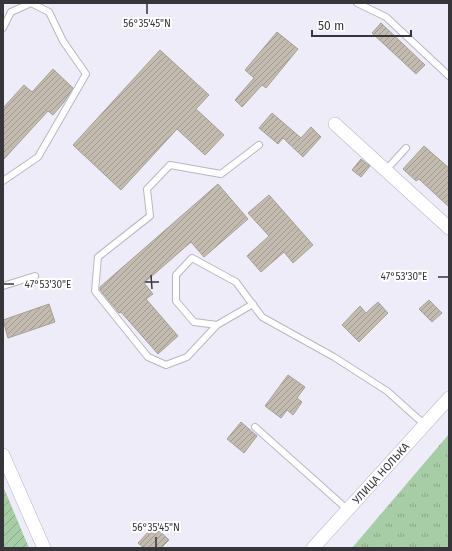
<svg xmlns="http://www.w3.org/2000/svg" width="452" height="551" font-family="'Fira Sans',sans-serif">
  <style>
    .grass { fill: url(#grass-tufts) }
    .garden { fill: url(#garden-furrows) }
    .building { fill: url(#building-hatch); stroke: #a7a095 }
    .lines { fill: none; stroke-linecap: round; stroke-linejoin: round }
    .lane-casing { stroke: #b9b6c2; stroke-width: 8 }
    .street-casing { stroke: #b9b6c2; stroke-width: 14 }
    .lane { stroke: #fff; stroke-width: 6 }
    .street { stroke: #fff; stroke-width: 13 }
    .ticks { fill: none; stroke: #36353a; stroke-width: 1.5 }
    .labels { text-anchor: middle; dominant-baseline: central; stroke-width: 4; stroke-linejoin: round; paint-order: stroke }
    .street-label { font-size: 11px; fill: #36353a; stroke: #fff }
    .ticks-label { font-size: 10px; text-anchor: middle; fill: #36353a; stroke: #fff; stroke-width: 4; stroke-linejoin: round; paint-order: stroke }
  </style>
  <defs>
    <pattern id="grass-tufts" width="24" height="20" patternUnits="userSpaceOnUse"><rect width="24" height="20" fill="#a7cda6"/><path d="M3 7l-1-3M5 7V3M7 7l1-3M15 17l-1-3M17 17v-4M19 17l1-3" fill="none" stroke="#89a788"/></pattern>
    <pattern id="garden-furrows" width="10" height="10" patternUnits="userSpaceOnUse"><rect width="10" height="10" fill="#a7cda6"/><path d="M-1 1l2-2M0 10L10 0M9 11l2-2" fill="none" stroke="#89a788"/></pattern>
    <pattern id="building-hatch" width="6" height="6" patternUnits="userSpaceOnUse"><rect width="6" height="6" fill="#c3bbb0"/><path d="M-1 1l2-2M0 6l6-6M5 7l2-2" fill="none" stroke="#9f9990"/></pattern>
  </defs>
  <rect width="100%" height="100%" fill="#efecf9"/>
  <path class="grass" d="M449 434V548H352Z"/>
  <path class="garden" d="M3 486 29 548H3Z"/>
  <path class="building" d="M381 23 425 65 416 74 372 33Z
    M277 32 298 49 266 88 262 85 242 107 235 100 254 78 245 70Z
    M160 50 209 95 196 109 224 135 205 155 177 129 121 190 73 145Z
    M53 69 73 88 64 102 53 115 48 111 3 160V108L24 85 32 92Z
    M272 113 301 138 311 127 321 137 303 157 283 138 278 144 259 128Z
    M424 146 449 168V207L419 179 416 181 403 169Z
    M361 159 370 166 361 177 352 170Z
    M218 184 248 219 204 257 191 242 144 283 153 294 146 299 178 336 158 354 121 312 119 313 100 290V287Z
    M269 195 313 245 293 263 284 252 261 272 247 256 269 236 248 213Z
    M429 300 442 313 432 322 419 309Z
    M378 302 388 313 359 342 342 325 360 306 366 313Z
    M49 304 55 322 8 338 3 320Z
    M288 375 305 387 297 398 302 402 293 415 287 410 281 418 265 406Z
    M241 422 257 436 244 453 227 439Z
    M154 526 169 540 161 548H144L138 543Z"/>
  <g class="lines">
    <g class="lane-casing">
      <path id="lane" d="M357 3 386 17 449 76
        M3 28 11 12 31 3
        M386 170 406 148
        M3 181 38 157 86 74 63 41 49 12 31 3
        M3 286 35 276
        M253 304 217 325 194 322 176 301V275L192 258 236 282 262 317 334 357 387 391 425 425
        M217 325 187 357 166 365 148 357 95 291 98 257 150 216 147 189 170 165 221 174 259 145
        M255 427 348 510"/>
    </g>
    <g class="street-casing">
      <g id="street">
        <path d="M335 124 449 228"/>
        <path d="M3 455 44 548"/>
        <path id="s1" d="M313 548 449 398"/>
      </g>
    </g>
    <use href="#lane" class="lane"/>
    <use href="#street" class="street"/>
  </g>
  <path class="ticks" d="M147 4V14M151 275 152 289M438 277H448M145 282H159M4 284H14M156 537V547"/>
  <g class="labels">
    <g class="street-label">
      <text stroke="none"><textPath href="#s1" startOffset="101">УЛИЦА НОЛЬКА</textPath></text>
    </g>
  </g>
  <g class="ticks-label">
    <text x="147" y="27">56°35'45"N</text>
    <text x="404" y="280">47°53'30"E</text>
    <text x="48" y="288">47°53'30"E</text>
    <text x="156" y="531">56°35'45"N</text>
  </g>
  <rect width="452" height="551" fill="none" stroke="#36353a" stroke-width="8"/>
  <path d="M312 30v6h99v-6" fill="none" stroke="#36353a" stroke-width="2"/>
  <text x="318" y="30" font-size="12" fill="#36353a" stroke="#ffffff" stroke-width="3" paint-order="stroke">50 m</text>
</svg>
